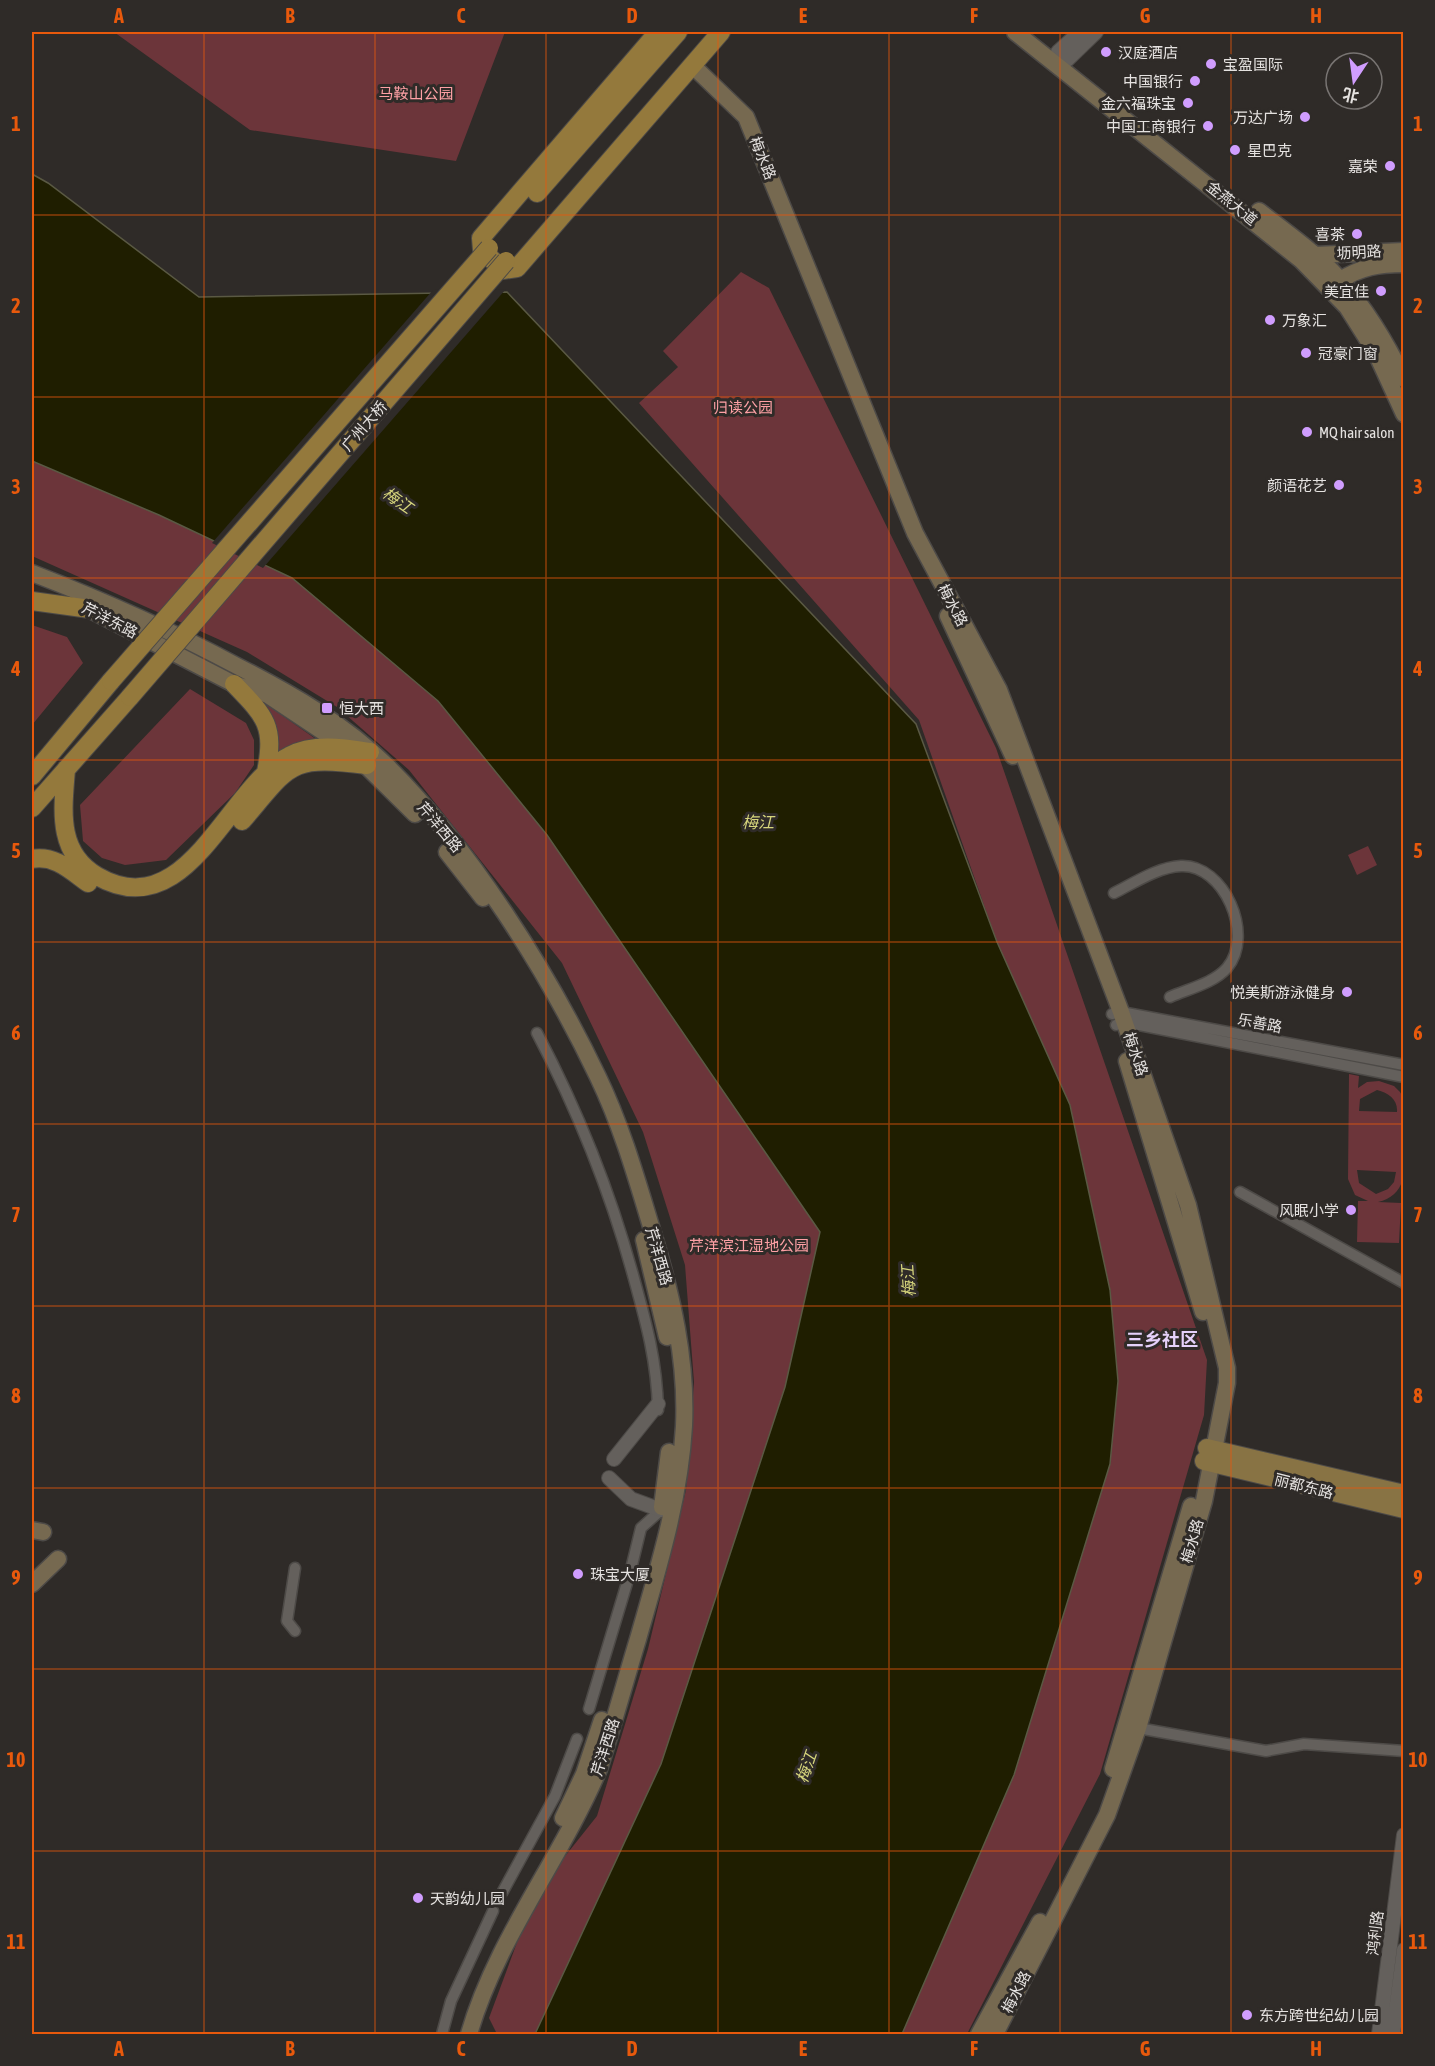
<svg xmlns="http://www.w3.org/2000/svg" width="1435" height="2066" font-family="'Asap Condensed','Noto Sans SC',sans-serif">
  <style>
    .green { fill: #6c353a; fill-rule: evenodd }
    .water { fill: #1f1e00; stroke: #5a5943; stroke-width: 1.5 }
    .pier { fill: #2f2b28 }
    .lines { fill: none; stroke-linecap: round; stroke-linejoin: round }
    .minor-casing { stroke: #4d4a47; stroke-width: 13 }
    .tertiary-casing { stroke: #4d4a47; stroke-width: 16 }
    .secondary-casing { stroke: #4d4a47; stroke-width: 19 }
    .primary-casing { stroke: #4d4a47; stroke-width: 20 }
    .trunk-casing { stroke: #4d4a47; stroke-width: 20 }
    .minor { stroke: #64605c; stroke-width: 10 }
    .tertiary { stroke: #64605c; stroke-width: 14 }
    .secondary { stroke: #766950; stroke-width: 16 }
    .primary { stroke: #887344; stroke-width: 18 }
    .trunk { stroke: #94793c; stroke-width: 18 }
    .trunk-bridge-casing { stroke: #4d4a47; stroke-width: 20; stroke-linecap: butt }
    .trunk-bridge { stroke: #94793c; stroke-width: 18 }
    .grid { fill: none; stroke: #e8590c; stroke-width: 1.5; stroke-opacity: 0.55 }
    .poi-dot { fill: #d09dfe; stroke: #2f2b28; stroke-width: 2 }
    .labels { text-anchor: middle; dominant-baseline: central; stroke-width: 6; stroke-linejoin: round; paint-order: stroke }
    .poi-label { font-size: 15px; fill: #e5e2e0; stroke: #2f2b28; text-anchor: start }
    .park-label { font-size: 15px; fill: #fea0a5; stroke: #2f2b28 }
    .street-label { font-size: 15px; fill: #e5e2e0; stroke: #2f2b28 }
    .water-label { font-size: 16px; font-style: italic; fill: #d7d67c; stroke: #2f2b28 }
    .quarter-label { font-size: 18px; font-weight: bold; fill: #e5d1fa; stroke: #2f2b28 }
    .neatline { fill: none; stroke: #e8590c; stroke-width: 2 }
    .grid-label { font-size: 20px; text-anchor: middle; font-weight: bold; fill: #e8590c }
  </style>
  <rect width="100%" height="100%" fill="#2f2b28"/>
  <path class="green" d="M114 32H505L456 161 250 130Z
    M741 272 769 288 996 748 1207 1360 1204 1415 1100 1774 967 2034H902L1014 1775 1110 1464 1118 1381 1110 1290 1070 1105 997 942 919 720 639 403 678 367 663 351Z
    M32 461 159 515 292 578 438 701 547 835 821 1232 785 1387 661 1764 535 2034H497L489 2018 535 1894 597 1816 648 1649 686 1490 694 1382 685 1265 643 1132 562 963 409 770 337 707 247 652 32 556Z
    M32 625 67 637 83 663 32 725Z
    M190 689 246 723 254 740V765L235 793 166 860 125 865 102 858 83 841 80 805Z
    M266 704 320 742 300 744 276 753 274 728Z
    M1368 846 1377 865 1357 875 1348 855Z
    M1349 1074 1359 1076 1358 1088 1367 1082 1379 1081 1394 1086 1400 1092 1404 1099 1403 1179C1399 1192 1391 1199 1378 1202L1401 1203 1399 1243 1357 1242 1358 1201H1368L1355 1195 1348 1179ZM1377 1090C1389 1093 1398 1100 1397 1112L1359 1111 1360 1099ZM1357 1170 1396 1172 1394 1182 1388 1189 1376 1194 1359 1183Z"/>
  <path class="water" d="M32 174 48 183 199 297 507 292 916 724 997 942 1070 1105 1110 1290 1118 1381 1110 1464 1014 1775 902 2034H535L661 1764 785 1387 820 1232 547 835 438 701 292 578 159 515 32 461Z"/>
  <path class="pier" d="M506 289 263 568 212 543 433 290Z"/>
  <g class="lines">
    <g class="minor-casing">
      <path id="minor" d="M1114 893C1134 883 1158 867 1181 866 1224 864 1255 935 1227 968 1214 983 1188 989 1170 997
        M1112 1014 1121 1012 1404 1065
        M1116 1025 1124 1022 1404 1077
        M537 1033C578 1111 610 1191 633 1275 646 1322 657 1361 658 1410
        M1240 1192 1404 1283
        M295 1568 287 1621 295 1631
        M589 1709 630 1573 641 1528 661 1510
        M1138 1728 1266 1751 1304 1744 1404 1751
        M502 1893 555 1796 577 1739
        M442 2034 451 2001 493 1911"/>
    </g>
    <g class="tertiary-casing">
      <path id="tertiary" d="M1058 52 1080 32
        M1067 60 1096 32
        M614 1459 658 1404
        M609 1478 631 1499 661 1510
        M1379 2034 1404 1835
        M1393 2034 1404 1950"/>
    </g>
    <g class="secondary-casing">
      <path id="secondary" d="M1015 32 1301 260 1347 307 1376 353 1404 414
        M693 66 746 117 915 533 999 690 1121 1012 1188 1205 1227 1368V1383L1204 1501 1138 1728 1107 1815 995 2034
        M1259 211C1287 233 1318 254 1341 281 1367 310 1387 344 1404 379
        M1315 255 1404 251
        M1340 280C1362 267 1378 264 1404 264
        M32 573C102 600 170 630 237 666 290 693 345 724 387 766 470 848 548 972 598 1077 622 1127 637 1180 653 1233 672 1296 687 1359 684 1426 680 1499 658 1569 638 1639 625 1682 613 1726 599 1769 561 1859 496 1940 469 2034
        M79 604 234 684 268 695 349 749 415 814
        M948 616 1013 756
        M447 852 483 898
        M1127 1061 1203 1312
        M644 1240 667 1337
        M662 1507 669 1452
        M32 1530 43 1532
        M32 1584 58 1559
        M1113 1769 1191 1506
        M563 1818 584 1774 602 1720
        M979 2034 1040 1922"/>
    </g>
    <g class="primary-casing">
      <path id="primary" d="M1207 1448 1404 1494
        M1204 1461 1404 1509"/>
    </g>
    <g class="trunk-casing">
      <path id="trunk" d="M658 32 481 238 482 250 503 270 517 268 721 32
        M537 193 678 32
        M32 601 90 609
        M234 684C266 717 275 726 266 772
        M66 769C63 809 56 852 97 876 188 928 227 787 289 756 313 743 344 748 370 752
        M32 776 111 681
        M32 808 130 697
        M242 821C291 764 288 755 367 765
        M32 859C55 855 70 870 88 883"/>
    </g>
    <use href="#minor" class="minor"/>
    <use href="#tertiary" class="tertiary"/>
    <use href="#secondary" class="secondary"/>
    <use href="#primary" class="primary"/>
    <use href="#trunk" class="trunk"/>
    <g class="trunk-bridge-casing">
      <path id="trunk-bridge" d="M111 681 489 248
        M130 697 506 261"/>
    </g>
    <use href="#trunk-bridge" class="trunk-bridge"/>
  </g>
  <path class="grid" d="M204 32V2034M375 32V2034M546 32V2034M718 32V2034M889 32V2034M1060 32V2034M1231 32V2034M32 215H1404M32 397H1404M32 578H1404M32 760H1404M32 942H1404M32 1124H1404M32 1306H1404M32 1488H1404M32 1669H1404M32 1851H1404"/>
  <g class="poi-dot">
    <circle cx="1106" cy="52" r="6"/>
    <circle cx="1211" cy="64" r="6"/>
    <circle cx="1195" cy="81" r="6"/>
    <circle cx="1188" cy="103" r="6"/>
    <circle cx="1305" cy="117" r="6"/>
    <circle cx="1208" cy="126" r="6"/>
    <circle cx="1235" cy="150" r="6"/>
    <circle cx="1390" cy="166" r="6"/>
    <circle cx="1357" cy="234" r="6"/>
    <circle cx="1381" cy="291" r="6"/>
    <circle cx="1270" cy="320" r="6"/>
    <circle cx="1306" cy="353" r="6"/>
    <circle cx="1307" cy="432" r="6"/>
    <circle cx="1339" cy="485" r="6"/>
    <rect x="321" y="702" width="12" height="12" rx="3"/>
    <circle cx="1347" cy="992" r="6"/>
    <circle cx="1351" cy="1210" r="6"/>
    <circle cx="578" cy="1574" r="6"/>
    <circle cx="418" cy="1898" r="6"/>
    <circle cx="1247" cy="2015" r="6"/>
  </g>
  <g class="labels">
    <g class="poi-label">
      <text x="1118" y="52">汉庭酒店</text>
      <text x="1223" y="64">宝盈国际</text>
      <text x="1183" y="81" text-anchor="end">中国银行</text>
      <text x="1176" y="103" text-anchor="end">金六福珠宝</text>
      <text x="1293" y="117" text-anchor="end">万达广场</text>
      <text x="1196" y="126" text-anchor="end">中国工商银行</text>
      <text x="1247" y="150">星巴克</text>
      <text x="1378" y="166" text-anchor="end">嘉荣</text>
      <text x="1345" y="234" text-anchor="end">喜茶</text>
      <text x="1369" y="291" text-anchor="end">美宜佳</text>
      <text x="1282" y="320">万象汇</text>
      <text x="1318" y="353">冠豪门窗</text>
      <text x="1319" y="432">MQ hair salon</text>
      <text x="1327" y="485" text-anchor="end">颜语花艺</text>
      <text x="339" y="708">恒大西</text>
      <text x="1335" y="992" text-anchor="end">悦美斯游泳健身</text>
      <text x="1339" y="1210" text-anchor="end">风眠小学</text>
      <text x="590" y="1574">珠宝大厦</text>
      <text x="430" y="1898">天韵幼儿园</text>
      <text x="1259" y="2015">东方跨世纪幼儿园</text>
    </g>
    <g class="park-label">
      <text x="416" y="93">马鞍山公园</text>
      <text x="743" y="407">归读公园</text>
      <text x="749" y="1245">芹洋滨江湿地公园</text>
    </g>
    <g class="street-label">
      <text transform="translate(763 158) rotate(68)">梅水路</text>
      <text transform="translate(1232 203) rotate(39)">金燕大道</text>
      <text transform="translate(1359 252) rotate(-3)">坜明路</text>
      <text transform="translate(364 426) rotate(-49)">广州大桥</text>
      <text transform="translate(953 605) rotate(62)">梅水路</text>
      <text transform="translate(110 620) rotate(27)">芹洋东路</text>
      <text transform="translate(440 827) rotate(50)">芹洋西路</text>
      <text transform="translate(1260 1023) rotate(11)">乐善路</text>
      <text transform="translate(1136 1054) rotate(71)">梅水路</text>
      <text transform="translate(659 1256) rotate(74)">芹洋西路</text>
      <text transform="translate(1304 1486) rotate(14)">丽都东路</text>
      <text transform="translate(1192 1541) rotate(-74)">梅水路</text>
      <text transform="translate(605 1747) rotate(-72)">芹洋西路</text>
      <text transform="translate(1375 1933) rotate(-83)">鸿利路</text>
      <text transform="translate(1016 1992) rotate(-63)">梅水路</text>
    </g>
    <g class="water-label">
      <text transform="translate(398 500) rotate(35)">梅江</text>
      <text x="758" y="822">梅江</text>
      <text transform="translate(908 1281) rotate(-94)">梅江</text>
      <text transform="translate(806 1767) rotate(-71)">梅江</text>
    </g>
    <g class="quarter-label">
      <text x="1162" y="1339">三乡社区</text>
    </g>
  </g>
  <rect width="1435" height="2066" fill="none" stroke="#2f2b28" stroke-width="66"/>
  <g transform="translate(1354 81) rotate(193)"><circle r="28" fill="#2f2b28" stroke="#787472" stroke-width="1.5"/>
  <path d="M0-4.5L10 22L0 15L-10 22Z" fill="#d09dfe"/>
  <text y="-9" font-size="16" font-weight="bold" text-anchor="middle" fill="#e5e2e0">北</text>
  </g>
  <rect x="33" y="33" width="1369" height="2000" class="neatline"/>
  <g class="grid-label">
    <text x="119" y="23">A</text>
    <text x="290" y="23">B</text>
    <text x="461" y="23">C</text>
    <text x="632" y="23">D</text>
    <text x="803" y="23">E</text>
    <text x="974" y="23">F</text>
    <text x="1145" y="23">G</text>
    <text x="1316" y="23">H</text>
    <text x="16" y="131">1</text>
    <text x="1418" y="131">1</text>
    <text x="16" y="313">2</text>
    <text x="1418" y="313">2</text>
    <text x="16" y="494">3</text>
    <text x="1418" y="494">3</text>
    <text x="16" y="676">4</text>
    <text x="1418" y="676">4</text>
    <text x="16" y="858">5</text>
    <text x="1418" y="858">5</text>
    <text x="16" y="1040">6</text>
    <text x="1418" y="1040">6</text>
    <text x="16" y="1222">7</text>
    <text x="1418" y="1222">7</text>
    <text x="16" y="1403">8</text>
    <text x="1418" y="1403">8</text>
    <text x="16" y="1585">9</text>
    <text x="1418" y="1585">9</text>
    <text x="16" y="1767">10</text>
    <text x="1418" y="1767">10</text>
    <text x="16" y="1949">11</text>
    <text x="1418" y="1949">11</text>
    <text x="119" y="2056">A</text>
    <text x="290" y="2056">B</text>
    <text x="461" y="2056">C</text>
    <text x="632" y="2056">D</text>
    <text x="803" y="2056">E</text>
    <text x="974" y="2056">F</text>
    <text x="1145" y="2056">G</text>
    <text x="1316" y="2056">H</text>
  </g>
</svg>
